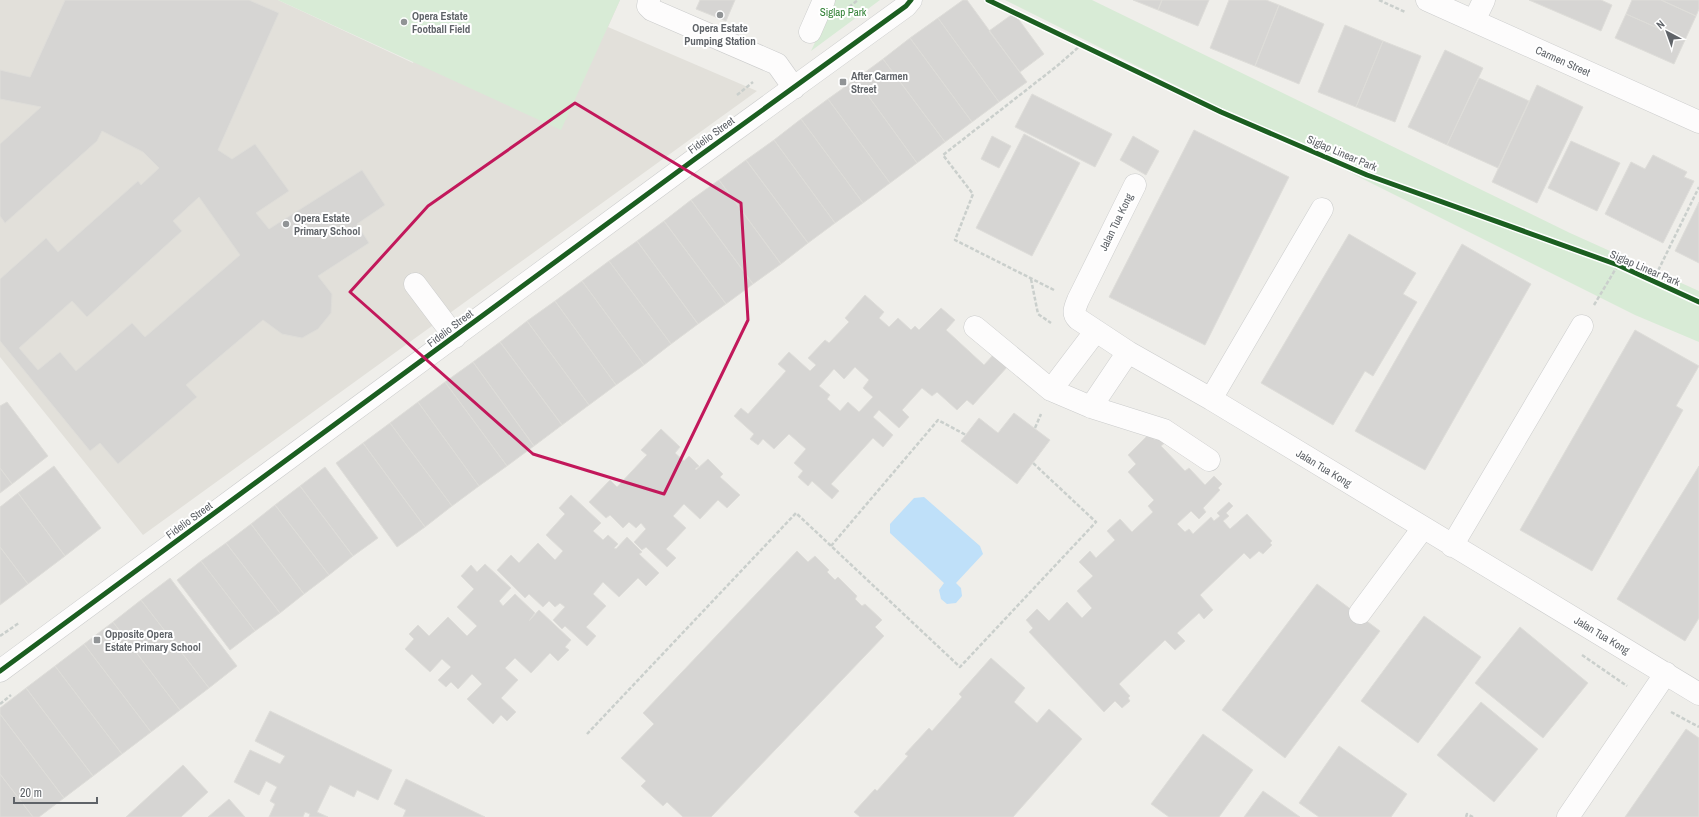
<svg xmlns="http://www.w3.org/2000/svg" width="1699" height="817" font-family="'Archivo Narrow',sans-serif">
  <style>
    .education { fill: #e2e0da }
    .green { fill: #d8ebd6 }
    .water { fill: #bfe0f9 }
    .building { fill: #d6d5d3; stroke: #deddd9; fill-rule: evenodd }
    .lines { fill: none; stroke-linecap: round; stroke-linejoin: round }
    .minor-casing { stroke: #cbcccc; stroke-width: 23 }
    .path { stroke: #cacfcc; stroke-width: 2.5; stroke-dasharray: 4 2; stroke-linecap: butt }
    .minor { stroke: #fdfcfc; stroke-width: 22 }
    .cycleway-casing { stroke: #fff; stroke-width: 8 }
    .cycleway { stroke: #1b5e20; stroke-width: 5 }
    .marked { fill: none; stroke: #c2185b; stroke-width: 3; stroke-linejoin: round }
    .poi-dot { fill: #919496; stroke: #fff; stroke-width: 1.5 }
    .labels { text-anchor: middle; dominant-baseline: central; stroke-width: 4; stroke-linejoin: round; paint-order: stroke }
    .park-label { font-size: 11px; fill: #348238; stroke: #fff }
    .poi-label { font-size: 11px; font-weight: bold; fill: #5f6368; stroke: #fff; text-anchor: start }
    .street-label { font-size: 11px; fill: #5f6368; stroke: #fff }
  </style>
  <rect width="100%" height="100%" fill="#efeeea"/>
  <path class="education" d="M0 0H278L413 63 442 0H620L608 27 757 91 143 535 0 357Z"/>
  <path class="green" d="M278 0H620L561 130Z
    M835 0H880L811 51Z
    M1005 0H1092L1570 233 1699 291V342L1635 315Z"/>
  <path class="water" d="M924 497 980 546 983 554 956 583 961 588 962 596 956 603 947 604 941 599 939 590 944 583 890 533V524L914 498Z"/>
  <path class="building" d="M65 0H249L279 13 218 150 232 159 255 144 289 191 256 213 269 229 362 170 385 205 357 224 369 243 318 276 332 294 331 313 318 329 302 338 282 334 263 320 186 385 197 397 118 464 100 443 90 451 0 341V279L46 238 58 252 138 181 141 185 159 168 143 152 102 131 97 141 5 223 0 216V144L41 107 0 99V70L30 77ZM199 197 240 255 145 337 132 323 76 371 60 352 38 370 19 348 72 301 87 317 182 231 173 221Z
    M700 0H735L726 21 696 9Z
    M963 0H967L1027 82 999 102 938 18Z
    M1133 0H1162L1158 10Z
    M1162 0H1209L1198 26 1158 10Z
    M1229 0H1266L1279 5 1255 66 1210 48Z
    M1529 0H1601L1612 5 1601 31Z
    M1632 0H1661L1696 16 1685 40 1626 14Z
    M1661 0H1699V9L1696 16Z
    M1279 5 1324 24 1299 84 1255 66Z
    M1014 13 1044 54 1020 72 989 31Z
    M1626 14 1685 40 1674 64 1615 38Z
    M938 18 999 102 972 122 910 38Z
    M1345 25 1383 41 1356 107 1318 92Z
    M910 38 972 122 945 142 883 59Z
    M1383 41 1421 56 1395 122 1356 107Z
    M1445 50 1483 68 1447 145 1408 127Z
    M883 59 945 142 917 163 856 79Z
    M1479 78 1529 101 1498 168 1447 145Z
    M856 79 917 163 890 183 828 99Z
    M1537 85 1583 107 1537 203 1492 182Z
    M1032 94 1112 134 1095 167 1015 127Z
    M828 99 890 183 863 203 801 119Z
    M801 119 863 203 835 223 774 140Z
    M1194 130 1289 177 1205 345 1109 297Z
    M1024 134 1080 163 1032 256 976 228Z
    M992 136 1011 146 999 168 981 159Z
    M1133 136 1159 151 1146 175 1120 160Z
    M774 140 835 223 808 243 746 160Z
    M1571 141 1620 163 1597 211 1548 188Z
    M1653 155 1687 172 1684 177 1694 181 1663 243 1605 214 1631 162 1645 169Z
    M746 160 808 243 781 264 719 180Z
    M719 180 781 264 753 284 691 200Z
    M691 200 753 284 726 304 664 221Z
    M1699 202V263L1675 251Z
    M664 221 726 304 698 324 637 241Z
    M1349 234 1416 273 1403 294 1417 302 1373 376 1365 371 1333 425 1261 383Z
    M637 241 698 324 671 344 609 261Z
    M1462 244 1531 284 1425 470 1355 431Z
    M609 261 671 344 644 365 582 281Z
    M582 281 644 365 616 385 555 301Z
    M865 295 884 312 879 318 889 327 898 318 911 330 915 326 919 330 941 308 955 320 946 330 984 365 994 354 1008 366 973 405 967 400 957 410 937 392 932 396 922 388 902 410 909 417 899 428 879 410 873 417 893 435 883 447 873 438 831 484 839 491 832 499 812 481 808 486 798 477 803 471 794 463 806 449 789 434 774 449 763 439 758 445 750 439 754 434 734 416 741 408 748 414 786 371 778 364 789 352 810 371 816 365 808 358 825 340 829 343 849 322 845 318ZM855 367 869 380 863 388 873 397 859 412 848 402 840 411 827 399 830 395 819 386 834 369 844 379Z
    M555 301 616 385 589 405 527 321Z
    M527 321 589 405 562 425 500 342Z
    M1635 330 1699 366 1676 406 1683 410 1592 571 1520 530Z
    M500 342 562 425 534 446 473 362Z
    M473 362 534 446 507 466 445 382Z
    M445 382 507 466 479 486 418 402Z
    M7 402 48 456 12 484 0 468V406Z
    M418 402 479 486 452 506 390 423Z
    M1014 413 1050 440 1017 484 961 441 979 418 998 433Z
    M390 423 452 506 425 527 363 443Z
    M661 429 680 447 675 453 684 461 689 456 699 466 695 469 696 470 708 459 723 474 720 477 740 495 727 508 718 500 700 519 684 504 673 516 686 528 666 549 676 558 667 567 646 547 642 550 634 542 646 529 641 523 636 528 629 522 623 528 610 515 606 518 589 502 610 480 617 487 647 455 641 450Z
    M1149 434 1155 440 1162 434 1168 440 1161 446 1185 471 1189 468 1205 485 1214 476 1222 484 1218 488 1220 490 1203 508 1206 512 1199 519 1191 511 1177 524 1185 532 1189 529 1193 534 1211 517 1214 521 1220 516 1217 513 1229 502 1233 506 1226 513 1229 516 1223 521 1230 529 1247 514 1272 541 1270 543 1272 545 1263 554 1259 551 1250 559 1244 553 1200 595 1213 610 1204 619 1199 613 1177 633 1185 641 1175 650 1165 640 1119 684 1130 696 1128 698 1130 701 1122 708 1115 701 1104 712 1029 632 1033 628 1026 620 1037 609 1049 621 1067 602 1082 618 1092 608 1077 591 1093 576 1079 562 1090 551 1096 558 1115 540 1107 531 1120 519 1132 532 1153 512 1148 506 1154 500 1128 472 1136 464 1128 455Z
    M363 443 425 527 397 547 336 463Z
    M54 466 101 528 65 556 18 493Z
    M1699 466V618L1685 641 1617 599Z
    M325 467 378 538 353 556 300 486Z
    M0 468 12 484 0 493Z
    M300 486 353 556 329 575 275 505Z
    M18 493 65 556 28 584 0 547V507Z
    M571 495 601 523 593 531 603 540 608 535 618 544 614 548 616 549 627 537 642 552 639 554 659 573 646 586 638 578 619 597 603 582 593 594 606 606 586 627 596 636 587 646 565 626 562 629 553 620 565 607 560 603 555 607 549 601 543 607 529 594 525 598 497 570 511 555 519 563 538 543 555 560 563 551 546 535 565 514 559 508Z
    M275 505 329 575 304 594 251 524Z
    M251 524 304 594 280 613 226 543Z
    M226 543 280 613 255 631 201 561Z
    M0 547 28 584 0 605Z
    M797 551 808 562 815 556 829 570 827 572 835 580 838 577 857 596 855 599 862 606 865 604 882 620 875 627 884 636 711 817H683L667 802 663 806 641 786 646 781 621 758 654 724 643 713Z
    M201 561 255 631 230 650 177 580Z
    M485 564 511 588 499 601 503 606 515 594 535 613 529 621 539 610 571 640 565 647 569 650 558 661 550 653 531 673 515 658 505 668 518 680 501 698 516 712 507 721 501 715 493 724 467 699 482 684 472 674 458 689 451 682 446 687 438 680 451 667 442 659 430 672 405 649 414 639 409 634 418 625 429 636 448 617 467 636 477 626 457 607 474 589 461 576 471 565 477 572Z
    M170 578 237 666 209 688 141 600Z
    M1317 584 1380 631 1285 758 1222 710Z
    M141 600 209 688 180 710 113 622Z
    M1424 616 1481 657 1418 743 1361 701Z
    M113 622 180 710 151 732 84 644Z
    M1520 627 1588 683 1543 738 1475 683Z
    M84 644 151 732 122 754 55 666Z
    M991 658 1025 688 1014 702 1037 723 1049 709 1082 739 1013 817H860L854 812 875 789 877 791 908 756 905 754 929 728 932 731 962 697 959 694Z
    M55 666 122 754 93 776 26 688Z
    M26 688 93 776 64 798 0 714V708Z
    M1481 702 1538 749 1494 802 1437 755Z
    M270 711 392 770 378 800 357 790 354 797 330 785 317 812 328 817H309L310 814 305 812 303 817H269L275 804 270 801 277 787 266 781 259 795 234 782 250 750 280 764 285 756 255 741Z
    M0 714 64 798 39 817H33L0 774Z
    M1686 729 1699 738V817H1625Z
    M1203 734 1253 770 1219 817H1169L1151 804Z
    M1339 746 1407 794 1391 817H1319L1299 803Z
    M183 765 208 792 181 817H126Z
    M0 774 33 817H0Z
    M406 779 485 817H403L406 810 394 804Z
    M1263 791 1300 817H1244Z
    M229 799 245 817H208Z"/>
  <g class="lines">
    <g class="minor-casing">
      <path id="minor" d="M649 0 648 6 652 10 777 64 794 88
        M1427 0 1699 122
        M1474 21 1484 0
        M810 32 824 0
        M1135 185 1078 300C1075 308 1072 313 1078 319L1128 352 1211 399 1699 694
        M415 284 455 337
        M975 327 1051 390 1091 407 1164 430 1209 460
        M1051 390 1095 332
        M1211 399 1322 209
        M1091 407 1128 352
        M1452 546 1582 326
        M1360 613 1423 528
        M0 671 695 159 906 6 911 0
        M1568 817 1666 673"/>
    </g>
    <path class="path" d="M1379 0 1405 12
      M849 7 858 0
      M737 95 753 82
      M1031 279 1038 314 1051 323
      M1653 281 1699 187
      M1054 290 955 240 973 194 943 155 1057 66 1081 45
      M1594 305 1618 265
      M1035 428 1041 414
      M831 546 938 420 966 435
      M0 636 19 623
      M1582 655 1627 686
      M0 704 11 695
      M1671 712 1699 727
      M587 734 796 513 960 667 1096 522 1033 463
      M1466 817 1467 814 1473 817"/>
    <use href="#minor" class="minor"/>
    <g class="cycleway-casing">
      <path id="cycleway" d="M988 0 1221 112 1367 175 1618 265 1699 302
        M0 671 695 159 906 6 911 0"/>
    </g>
    <use href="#cycleway" class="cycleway"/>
  </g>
  <path class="marked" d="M575 103 741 203 748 320 664 494 533 454 350 292 428 206Z"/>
  <g class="poi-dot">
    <circle cx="720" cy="15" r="4"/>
    <circle cx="404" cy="22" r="4"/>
    <rect x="839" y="78" width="8" height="8" rx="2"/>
    <circle cx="286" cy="224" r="4"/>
    <rect x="93" y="636" width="8" height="8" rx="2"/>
  </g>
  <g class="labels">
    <g class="park-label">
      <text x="843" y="12">Siglap Park</text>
    </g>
    <g class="poi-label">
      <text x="412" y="16">Opera Estate<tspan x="412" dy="13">Football Field</tspan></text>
      <text x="720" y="28" text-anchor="middle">Opera Estate<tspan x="720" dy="13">Pumping Station</tspan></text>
      <text x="851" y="76">After Carmen<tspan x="851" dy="13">Street</tspan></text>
      <text x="294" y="218">Opera Estate<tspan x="294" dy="13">Primary School</tspan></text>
      <text x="105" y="634">Opposite Opera<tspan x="105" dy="13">Estate Primary School</tspan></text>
    </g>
    <g class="street-label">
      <text transform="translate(1563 61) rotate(24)">Carmen Street</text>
      <text transform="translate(711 135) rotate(-36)">Fidelio Street</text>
      <text transform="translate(1342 153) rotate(23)">Siglap Linear Park</text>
      <text transform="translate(1116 222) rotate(-64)">Jalan Tua Kong</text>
      <text transform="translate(1645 268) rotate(23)">Siglap Linear Park</text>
      <text transform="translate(450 328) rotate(-37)">Fidelio Street</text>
      <text transform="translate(1324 468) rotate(31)">Jalan Tua Kong</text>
      <text transform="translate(189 520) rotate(-36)">Fidelio Street</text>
      <text transform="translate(1602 635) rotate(31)">Jalan Tua Kong</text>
    </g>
  </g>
  <g transform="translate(1667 32) rotate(319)" stroke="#ffffff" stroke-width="3" paint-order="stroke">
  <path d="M0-3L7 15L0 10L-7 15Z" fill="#5f6368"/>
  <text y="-6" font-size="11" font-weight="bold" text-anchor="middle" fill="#5f6368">N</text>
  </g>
  <path d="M14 797v6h83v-6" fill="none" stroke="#5f6368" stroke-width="2"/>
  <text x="20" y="797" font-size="12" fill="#5f6368" stroke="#ffffff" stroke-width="3" paint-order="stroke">20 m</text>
</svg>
